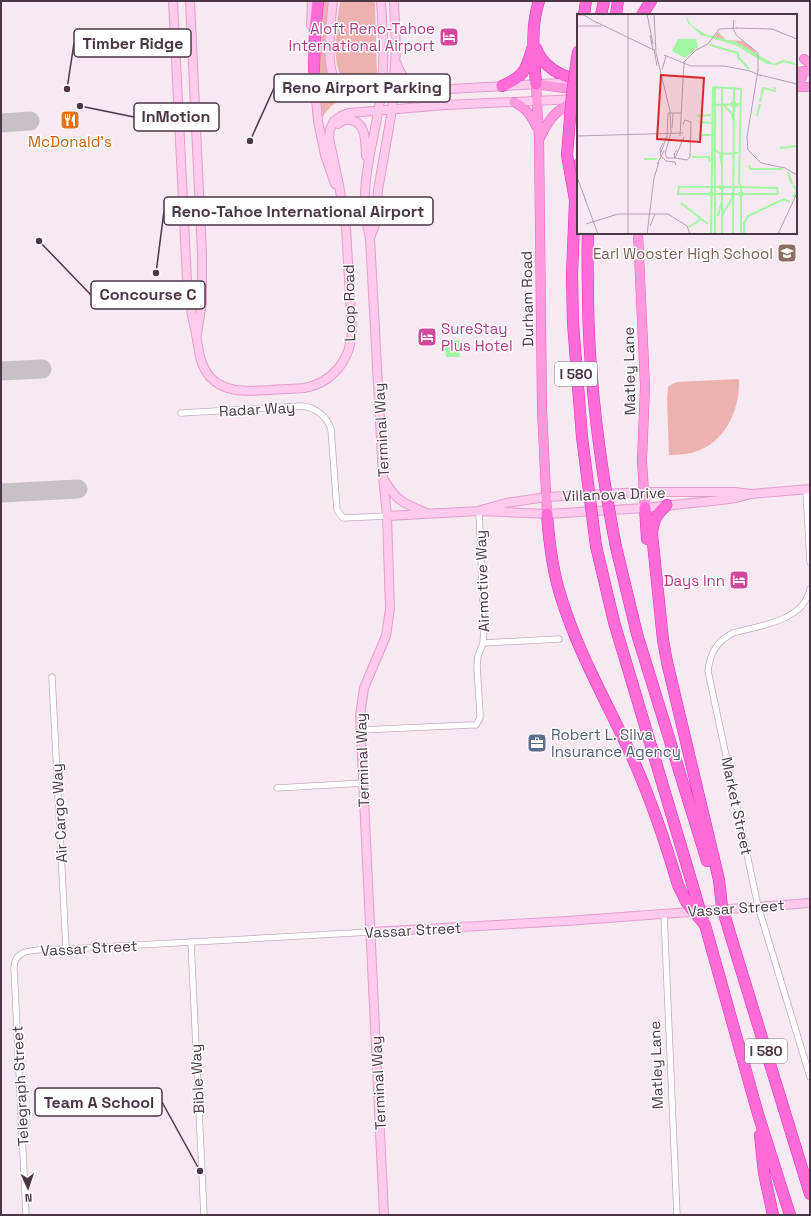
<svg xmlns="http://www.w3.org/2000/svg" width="811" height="1216" font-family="'Space Grotesk',sans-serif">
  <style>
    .green { fill: #edb2af }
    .water { fill: #a1f7a2 }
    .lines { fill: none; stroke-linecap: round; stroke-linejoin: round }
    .taxiway { stroke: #c7c0c5; stroke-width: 19 }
    .street-casing { stroke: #c2abbc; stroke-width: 7 }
    .secondary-casing { stroke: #e69dcd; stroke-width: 10 }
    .primary-casing { stroke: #ef5ec3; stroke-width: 10 }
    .highway-casing { stroke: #ec2dbf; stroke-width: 12 }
    .street { stroke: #fff; stroke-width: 5.5 }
    .secondary { stroke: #ffcaec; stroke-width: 8 }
    .primary { stroke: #ff99de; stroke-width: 9 }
    .highway { stroke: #ff6bd7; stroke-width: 11 }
    .highway-bridge-casing { stroke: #ec2dbf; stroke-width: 12; stroke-linecap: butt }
    .highway-bridge { stroke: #ff6bd7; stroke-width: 11 }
    .labels { text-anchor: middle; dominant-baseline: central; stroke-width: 3; stroke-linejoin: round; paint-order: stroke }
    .shield { fill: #fff; stroke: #81727e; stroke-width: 1 }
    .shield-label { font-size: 14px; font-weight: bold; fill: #4b3646 }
    .hotel-label { font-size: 15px; fill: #b23c85; stroke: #fff; text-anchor: end }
    .food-label { font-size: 15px; fill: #c56008; stroke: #fff }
    .education-label { font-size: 15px; fill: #785e54; stroke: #fff; text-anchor: end }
    .street-label { font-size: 15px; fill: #4b3646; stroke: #fff }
    .service-label { font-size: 15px; fill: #4e5e75; stroke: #fff; text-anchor: start }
    .inset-river { fill: none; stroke: #a1f7a2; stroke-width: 2 }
    .inset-road { fill: none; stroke: #b2a1ad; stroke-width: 1 }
    .view { fill: #d62828; fill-opacity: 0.15; stroke: #d62828; stroke-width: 2 }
    .inset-edge { fill: none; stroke: #4b3646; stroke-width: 2 }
    .leader { fill: none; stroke: #4b3646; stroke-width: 1.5 }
    .callout-dot { fill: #4b3646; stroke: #fff; stroke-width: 1.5 }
    .callout { fill: #fff; stroke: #4b3646; stroke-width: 1.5 }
    .callout-label { font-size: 16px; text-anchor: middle; font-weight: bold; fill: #4b3646 }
  </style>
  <rect width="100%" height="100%" fill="#f6e9f2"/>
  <path class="green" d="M322 1H330L326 33 337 87 352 96 353 99C336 101 331 104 322 118L318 54Z
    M340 1H375L377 75 374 81 367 87C323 95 337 25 340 1Z
    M739 379C740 407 728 438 700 450 691 454 679 455 669 455L667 399 668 387 672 384 677 382Z"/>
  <path class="water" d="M444 340H459L460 357H446Z"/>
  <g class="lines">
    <path class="taxiway" d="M1 123 30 121
      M1 371 42 369
      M1 493 78 489"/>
    <g class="street-casing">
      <path id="street" d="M181 413 302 406C316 408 326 415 331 429L337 510 343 518 387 516
        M806 489 810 562
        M810 589C803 622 760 625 733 633 717 641 710 653 708 671L758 906 810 1077
        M483 643 559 639
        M52 677 66 949
        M360 730 471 725H476L480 718V714L477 666 478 656 483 643 484 629 479 511
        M277 788 363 783
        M664 914 677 1215
        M191 942 204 1215
        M26 1215 14 968C14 962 16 957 21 954 27 949 57 949 66 949L371 932"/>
    </g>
    <g class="secondary-casing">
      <path id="secondary" d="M173 1 187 280C188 298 192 316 196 334 199 350 199 364 210 377 226 394 249 391 270 390 281 389 293 389 304 388 333 383 351 359 352 330L346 228 339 185 329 138 330 129 334 121 341 116 349 113 446 105 576 99
        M190 1 202 254V302L197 334
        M333 1C331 19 325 65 335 79 341 86 350 91 359 92 382 95 408 91 431 90 480 87 529 85 577 82
        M381 1C383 32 385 62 381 93 375 144 356 185 370 238L383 476 387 516 390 609 386 636 364 688 360 716 384 1215
        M311 25 312 1
        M397 64C401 77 409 85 421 89
        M313 66 318 121 325 155 335 184
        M338 124C341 121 345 119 350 120 367 122 365 143 366 156
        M370 238 375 225 378 190 392 110 396 49 394 1
        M385 481C397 502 405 504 427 513
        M481 510 506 503 546 497 644 492H735L751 494 810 489
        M387 516 479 511 547 514 645 508 721 500 736 498 751 494
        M371 932 567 921 810 903"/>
    </g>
    <g class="primary-casing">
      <path id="primary" d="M804 59 810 63
        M796 72 810 71
        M796 83H799L802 77 803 71
        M796 87H810
        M514 102C526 108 531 115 536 126
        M540 138C550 116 557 110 578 99
        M638 233 645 386 642 461 645 508
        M547 514 542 409 539 139 536 84 578 90"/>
    </g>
    <g class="highway-casing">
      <path id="highway" d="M584 15 586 1
        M601 15 604 1
        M616 15 618 1
        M642 15 651 1
        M536 48C542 66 560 76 578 80
        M314 70 315 30 318 1
        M536 84C534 57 530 28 539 1
        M502 86C523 77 526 71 532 49
        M576 192 578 165
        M667 505C657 513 653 521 652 534L663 640 667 662 719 880 722 907
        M645 508 647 539
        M547 514C549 541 552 570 561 597 578 653 608 704 632 757 651 799 665 841 678 885
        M596 546 614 622 692 883
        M616 547 637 634 707 861
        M705 925 758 1114 790 1215
        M731 937 810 1194
        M760 1135 764 1173 773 1215"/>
    </g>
    <use href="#street" class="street"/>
    <use href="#secondary" class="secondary"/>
    <use href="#primary" class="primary"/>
    <use href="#highway" class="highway"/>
    <g class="highway-bridge-casing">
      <path id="highway-bridge" d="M578 51 572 94 567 155 575 200 572 275 573 323 582 437 596 546
        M588 233C587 255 588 278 588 300 589 383 600 465 616 547
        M692 883 703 921
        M678 885 687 903 705 925
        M722 907 731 937"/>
    </g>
    <use href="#highway-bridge" class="highway-bridge"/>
  </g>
  <defs>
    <g id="hotel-square" transform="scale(1)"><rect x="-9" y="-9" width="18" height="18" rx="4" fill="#d1479c" stroke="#fff"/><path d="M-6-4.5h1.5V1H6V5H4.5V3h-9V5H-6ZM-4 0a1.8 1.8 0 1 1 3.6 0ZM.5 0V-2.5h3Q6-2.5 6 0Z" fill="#fff"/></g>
    <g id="restaurant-square" transform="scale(1)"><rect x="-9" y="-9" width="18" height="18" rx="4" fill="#e8710a" stroke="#fff"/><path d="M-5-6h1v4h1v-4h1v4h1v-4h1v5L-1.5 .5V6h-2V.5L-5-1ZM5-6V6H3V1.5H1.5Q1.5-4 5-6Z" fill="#fff"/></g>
    <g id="school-square" transform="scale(1)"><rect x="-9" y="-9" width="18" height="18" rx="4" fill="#8d6e63" stroke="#fff"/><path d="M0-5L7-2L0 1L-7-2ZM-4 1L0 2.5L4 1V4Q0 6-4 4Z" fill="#fff"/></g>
    <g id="office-square" transform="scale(1)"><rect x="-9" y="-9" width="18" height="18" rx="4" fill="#5c6f8a" stroke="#fff"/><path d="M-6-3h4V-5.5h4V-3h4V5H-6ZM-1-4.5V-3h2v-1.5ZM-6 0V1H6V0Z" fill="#fff"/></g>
  </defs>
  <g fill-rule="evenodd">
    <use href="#hotel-square" x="449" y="37"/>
    <use href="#restaurant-square" x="70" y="120"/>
    <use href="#school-square" x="787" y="253"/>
    <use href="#hotel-square" x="427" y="337"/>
    <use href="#hotel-square" x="739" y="580"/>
    <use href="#office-square" x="537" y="743"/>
  </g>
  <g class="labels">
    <g class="shield">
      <rect x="555" y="362" width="42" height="24" rx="3"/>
      <rect x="745" y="1039" width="42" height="24" rx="3"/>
    </g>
    <g class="shield-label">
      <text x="576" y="374">I 580</text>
      <text x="766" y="1051">I 580</text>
    </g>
    <g class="hotel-label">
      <text x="435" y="28">Aloft Reno-Tahoe<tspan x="435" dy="17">International Airport</tspan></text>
      <text x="441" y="328" text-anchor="start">SureStay<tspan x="441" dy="17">Plus Hotel</tspan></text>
      <text x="725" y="580">Days Inn</text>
    </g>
    <g class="food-label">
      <text x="70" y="141">McDonald's</text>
    </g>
    <g class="education-label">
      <text x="773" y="253">Earl Wooster High School</text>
    </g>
    <g class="street-label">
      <text transform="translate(527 299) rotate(-91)">Durham Road</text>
      <text transform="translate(349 303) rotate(-91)">Loop Road</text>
      <text transform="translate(629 371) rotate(-91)">Matley Lane</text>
      <text transform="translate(257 409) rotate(-3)">Radar Way</text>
      <text transform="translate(381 430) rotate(-93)">Terminal Way</text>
      <text transform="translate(614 494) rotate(-2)">Villanova Drive</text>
      <text transform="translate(482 581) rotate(-92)">Airmotive Way</text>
      <text transform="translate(362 760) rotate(-92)">Terminal Way</text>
      <text transform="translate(737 806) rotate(78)">Market Street</text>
      <text transform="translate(59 813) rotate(-93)">Air Cargo Way</text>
      <text transform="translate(736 908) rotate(-4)">Vassar Street</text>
      <text transform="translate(413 930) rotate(-3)">Vassar Street</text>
      <text transform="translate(89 948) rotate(-3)">Vassar Street</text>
      <text transform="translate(656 1065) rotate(-92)">Matley Lane</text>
      <text transform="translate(197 1079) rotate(-93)">Bible Way</text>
      <text transform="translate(378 1083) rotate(-93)">Terminal Way</text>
      <text transform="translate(20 1086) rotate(-93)">Telegraph Street</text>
    </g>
    <g class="service-label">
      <text x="551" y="734">Robert L. Silva<tspan x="551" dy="17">Insurance Agency</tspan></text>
    </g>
  </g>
  <g transform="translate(577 14)">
    <rect width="220" height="220" fill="#f6e9f2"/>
    <path d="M141 18 149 26 165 27 175 33 182 44 159 28 136 24Z" fill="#edb2af"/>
    <path d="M108 0 114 11 128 20 159 28 197 50 206 46 216 48 220 52 207 48 199 51 190 50 158 31 124 21 111 9ZM101 25H119L121 33 108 44 95 37Z" fill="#a1f7a2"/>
    <path class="inset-river" d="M133 31 161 39V43L172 55M136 73 164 75 162 169 164 172V220M138 74V220M183 88 186 74 198 77 197 73M159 90 157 87 154 90 157 94 164 88M135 91 160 90M147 91 155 100 157 110M120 102 134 101M180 102 183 90M122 108 137 109M122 121H136M135 134 144 140 161 139M203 134 219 132M143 140 145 152M115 143H132L133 148M67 145H80M172 151 173 155H205M211 158 215 170M145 171 147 173 145 176 142 173ZM134 178 137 180 134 182 131 180ZM164 178 167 180 164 182 161 180ZM100 180H201M101 180 102 173H159L200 174 201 180M216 183 220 177 216 171M104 189 131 210M141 202 145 186M145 202 155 184 157 174M112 213 124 205M134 220 136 73M145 220V73M156 220 157 73M167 220V209L171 202 207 185 213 188"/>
    <path class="inset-road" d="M51 0V220M70 0 76 30M77 0 79 39 93 97 94 119 88 140 90 144H98L107 123M0 1H7L20 9M157 6 156 15 160 22 181 39V57M19 8 77 36M0 12H24M159 14 195 15 220 25M73 21 76 36M77 35 80 52M87 41 114 52H147L173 57 184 62M85 56 89 42M181 56 170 123 171 136 184 149 208 154 220 161M183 61 220 70M95 114 96 99M0 122 106 119M90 122 91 99H104M103 122 107 48 119 36 131 30 142 15 160 14M86 129 83 135 84 142 89 147 98 148 99 151M100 136 97 140 98 144 110 146 113 143 114 108 108 106 106 110M84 138 90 122M80 150 87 137M0 163 9 187M8 185 21 220M9 210 41 200H91L110 212 113 220M73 212 78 200M70 220 77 164 82 148M201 220 220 179"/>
    <path class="view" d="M84 61 127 64 123 128 80 125Z"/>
    <rect width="220" height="220" class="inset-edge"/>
  </g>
  <path class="leader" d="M67 89L74 43M250 141L274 88M80 106L134 117M156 273L164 211M39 241L91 295M200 1171L162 1102"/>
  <g class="callout-dot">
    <circle cx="67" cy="89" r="4"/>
    <circle cx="250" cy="141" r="4"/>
    <circle cx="80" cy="106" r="4"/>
    <circle cx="156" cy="273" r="4"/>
    <circle cx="39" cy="241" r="4"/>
    <circle cx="200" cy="1171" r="4"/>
  </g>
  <g class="callout">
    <rect x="74" y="29" width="117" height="28" rx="4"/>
    <rect x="274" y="74" width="176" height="28" rx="4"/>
    <rect x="134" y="103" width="85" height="28" rx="4"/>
    <rect x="164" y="197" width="269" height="28" rx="4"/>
    <rect x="91" y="281" width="114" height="28" rx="4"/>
    <rect x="35" y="1088" width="127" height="28" rx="4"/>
  </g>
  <g class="callout-label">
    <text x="133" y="49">Timber Ridge</text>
    <text x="362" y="93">Reno Airport Parking</text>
    <text x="176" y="122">InMotion</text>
    <text x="298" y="217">Reno-Tahoe International Airport</text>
    <text x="148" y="300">Concourse C</text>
    <text x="99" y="1108">Team A School</text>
  </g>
  <rect width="811" height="1216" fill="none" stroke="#4b3646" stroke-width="4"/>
  <g transform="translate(28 1188) rotate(177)" stroke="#ffffff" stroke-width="3" paint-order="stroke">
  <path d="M0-3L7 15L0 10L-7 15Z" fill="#4b3646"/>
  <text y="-6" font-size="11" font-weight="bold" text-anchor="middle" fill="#4b3646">N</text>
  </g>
</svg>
